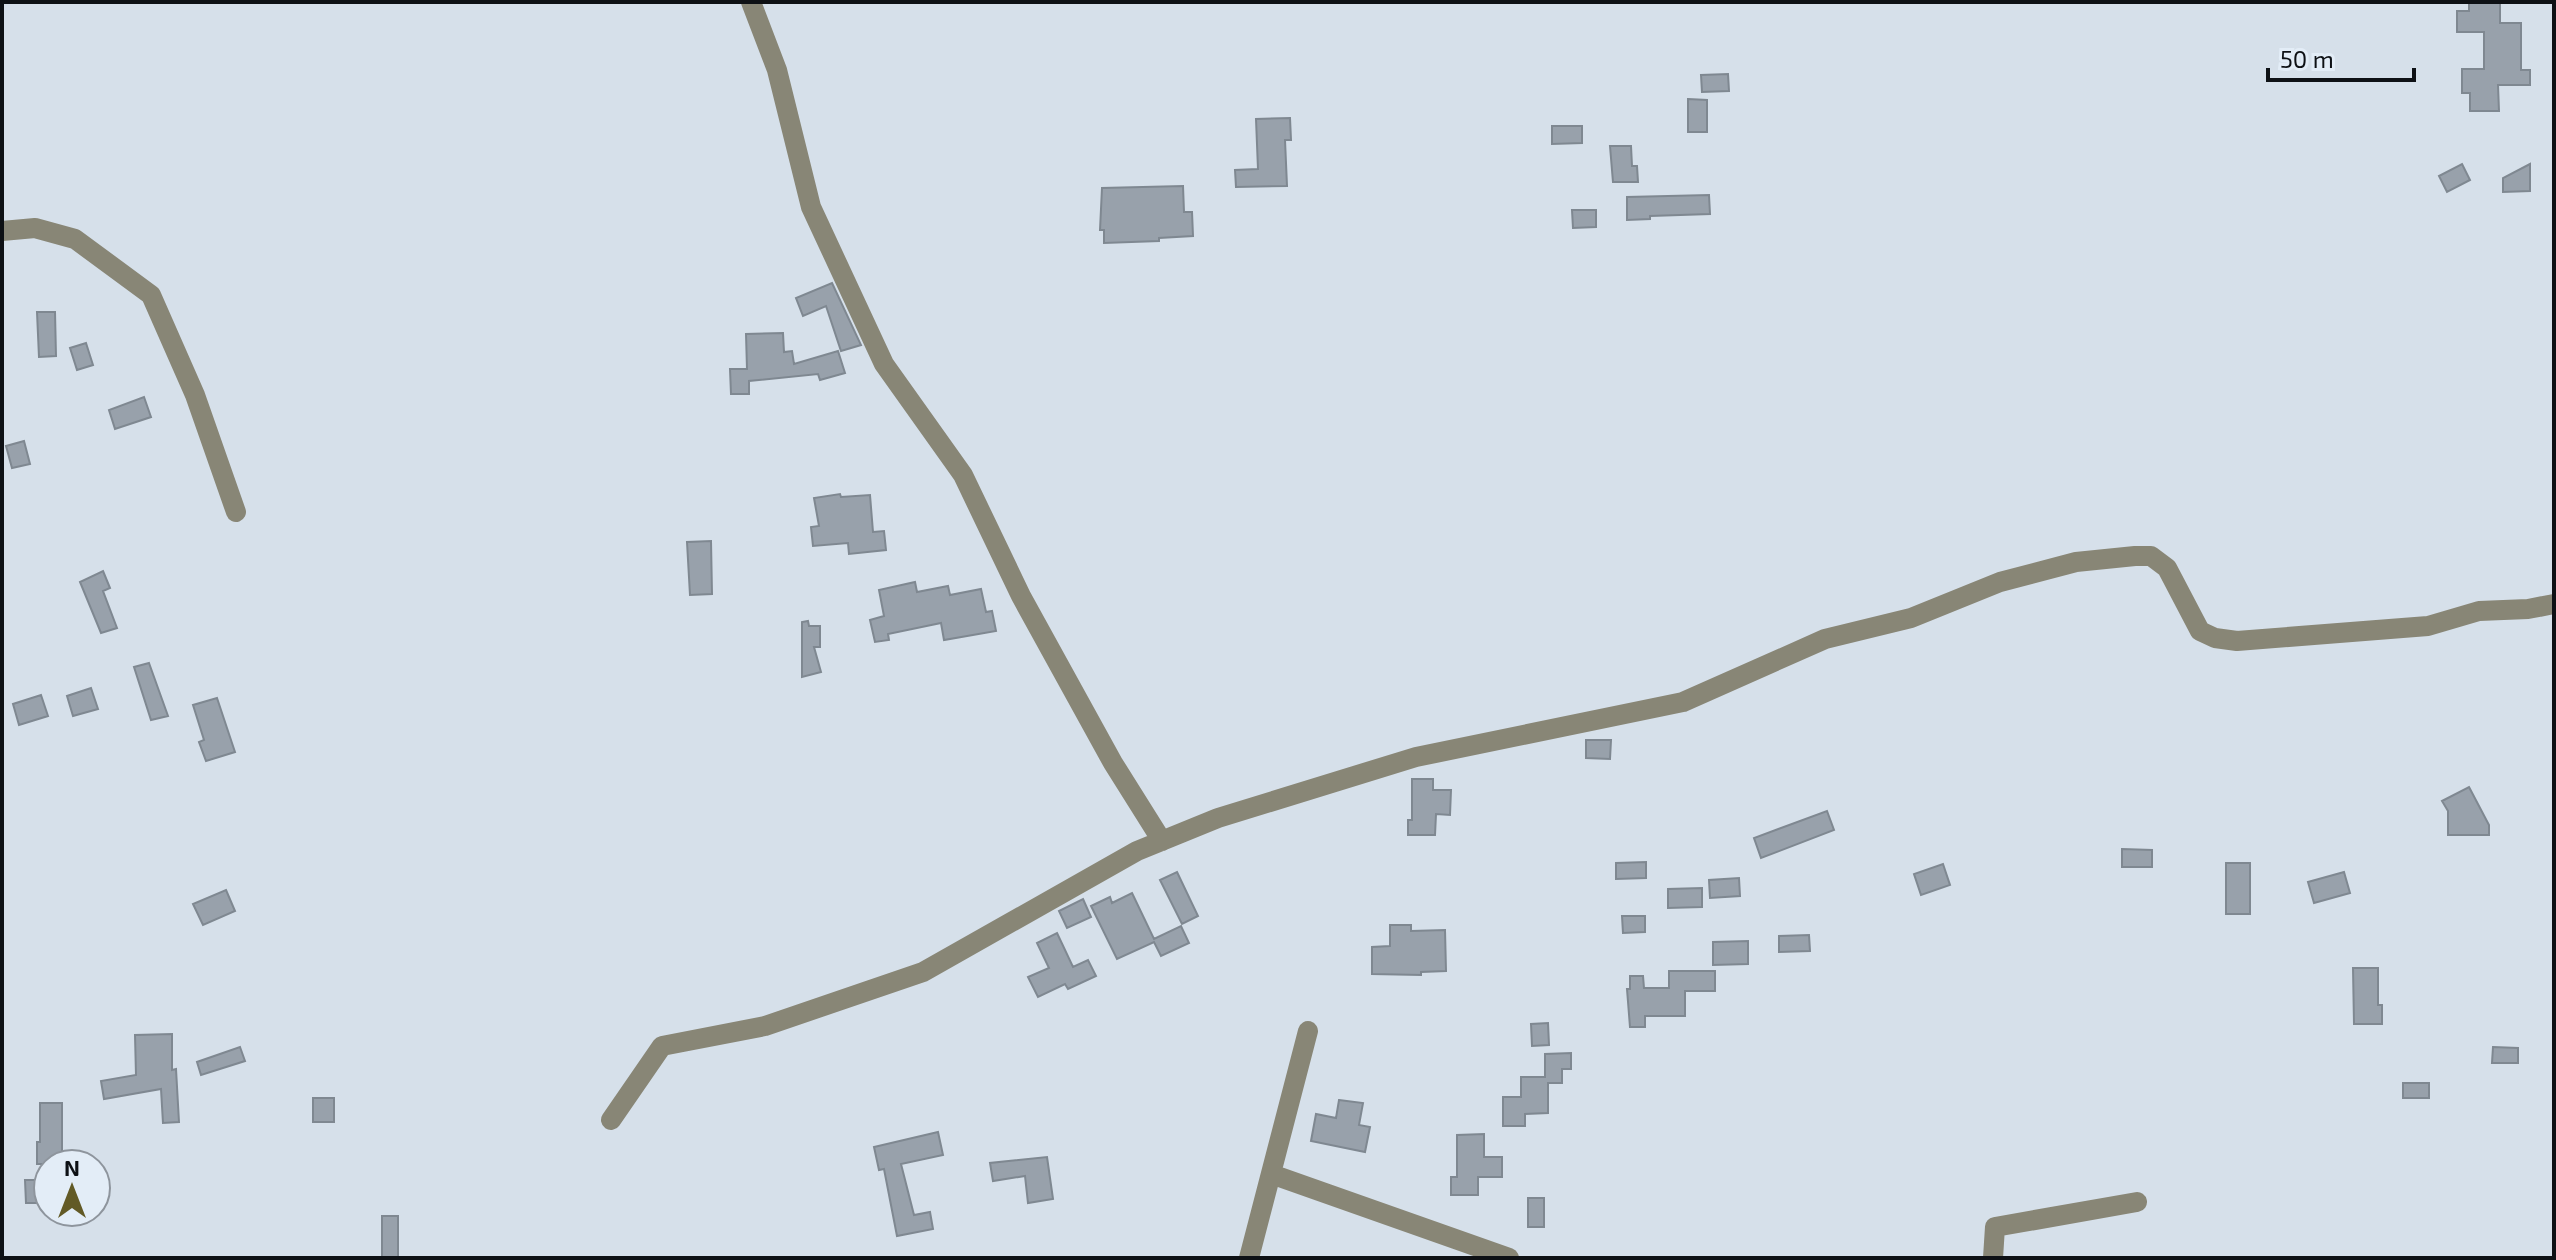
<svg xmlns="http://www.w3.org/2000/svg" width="2556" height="1260" font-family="'Exo 2',sans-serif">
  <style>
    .building { fill: #98a1ab; stroke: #7f8891; stroke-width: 2 }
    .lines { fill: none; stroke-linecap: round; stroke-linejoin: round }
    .street { stroke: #888676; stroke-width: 20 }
  </style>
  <rect width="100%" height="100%" fill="#d6e0ea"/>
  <path class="building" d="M2469 2H2500V23H2521V70H2530V85H2498L2499 111H2470V93H2462V69H2484V32H2457V11H2469Z
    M1728 74 1729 91 1702 92 1701 75Z
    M1688 99 1707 100V132H1688Z
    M1290 118 1291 140H1285L1287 186 1236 187 1235 170 1258 169 1256 119Z
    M1552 126H1582V143L1552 144Z
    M1610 146H1631L1632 166H1637L1638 182H1613Z
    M2462 164 2470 180 2447 192 2439 176Z
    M2530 164V191L2503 192V178Z
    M1183 186 1184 212H1192L1193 236 1159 238V241L1104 243V230H1100L1102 188Z
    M1709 195 1710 214 1650 216V219L1627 220V197Z
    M1572 210H1596V227L1573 228Z
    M832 283 861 345 841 351 826 306 803 316 796 298Z
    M37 312H55L56 356 39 357Z
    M783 333 784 352 792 351 794 364 838 351 845 373 820 380 818 374 749 381V394H731L730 369H747L746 334Z
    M86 343 93 365 77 370 70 348Z
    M144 397 151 417 115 429 109 410Z
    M24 441 30 464 12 468 6 446Z
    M840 494 841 497 870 495 873 532 884 531 886 550 849 554 848 543 813 546 811 527 819 526 814 498Z
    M711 541 712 594 690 595 687 542Z
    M103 571 110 588 103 591 117 628 101 633 80 582Z
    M915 582 917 592 948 586 950 595 981 589 986 612 992 611 996 631 944 640 941 623 888 634 889 640 875 642 870 620 884 616 879 590Z
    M808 621 809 626H820V647H814L821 672 802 677V622Z
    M149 663 168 716 151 720 134 667Z
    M91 688 98 709 73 716 67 696Z
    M41 695 48 716 19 725 13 704Z
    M217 698 235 752 206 761 199 742 204 740 193 705Z
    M1586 740H1611L1610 759 1586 758Z
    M1412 779H1433V790H1451L1450 815 1436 814 1435 835H1408V820H1412Z
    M2469 787 2489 825V835H2448V811L2442 801Z
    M1827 811 1834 830 1761 858 1754 838Z
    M2122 849 2152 850V867H2122Z
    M1646 862V878L1616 879V863Z
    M2226 863H2250V914H2226Z
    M1943 864 1950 885 1921 895 1914 874Z
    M1177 872 1198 916 1182 924 1160 880Z
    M2344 872 2350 893 2314 903 2308 882Z
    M1739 878 1740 896 1710 898 1709 880Z
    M1702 888V907L1668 908V889Z
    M226 890 235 911 203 925 193 904Z
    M1132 893 1154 939 1181 926 1189 943 1161 956 1154 942 1117 959 1091 906 1110 897 1112 903Z
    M1083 899 1091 917 1067 928 1059 911Z
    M1622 916H1645V932L1623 933Z
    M1390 925H1411V931L1445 930 1446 971 1421 972V975L1372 974V947L1390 946Z
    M1057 933 1073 967 1088 960 1096 976 1068 989 1065 984 1038 997 1028 977 1049 968 1037 943Z
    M1809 935 1810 951 1779 952V936Z
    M1748 941V964L1713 965V942Z
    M2353 968H2378V1005H2382V1024H2354Z
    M1669 971H1715V991H1685V1016H1645V1027H1630L1627 989H1630V976H1643L1644 988H1669Z
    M1548 1023 1549 1045 1532 1046 1531 1024Z
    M172 1034V1070L176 1069 179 1122 163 1123 161 1089 104 1099 101 1081 136 1075 135 1035Z
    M240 1047 245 1061 201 1075 197 1062Z
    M2493 1047 2518 1048V1063H2492Z
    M1571 1053V1069H1562V1083H1548V1113L1525 1114V1126H1503V1097H1521V1077H1545V1054Z
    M2403 1083H2429V1098H2403Z
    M313 1098H334V1122H313Z
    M1339 1100 1363 1103 1359 1125 1370 1127 1365 1152 1311 1141 1316 1114 1336 1118Z
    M40 1103H62V1164H37V1142H40Z
    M938 1132 943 1155 901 1164 914 1215 930 1212 933 1229 897 1236 884 1169 879 1170 874 1147Z
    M1484 1134V1157H1502V1177H1478V1195H1451V1177H1457V1135Z
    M1047 1157 1053 1199 1028 1203 1025 1176 993 1181 990 1163Z
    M25 1180H48V1203H26Z
    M1528 1198H1544V1227H1528Z
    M382 1216H398V1258H382Z"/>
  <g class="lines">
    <path class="street" d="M751 2 777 70 811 207 884 364 963 475 1021 596 1113 763 1162 841
      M2 231 35 228 75 239 151 295 195 395 236 512
      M611 1120 662 1046 765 1026 923 972 1137 851 1218 818 1416 757 1683 702 1825 639 1911 618 2000 582 2076 562 2135 556H2151L2167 568 2200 631 2215 638 2237 641 2428 626 2479 611 2528 609 2554 604
      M1271 1174 1509 1258
      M1249 1258 1308 1031
      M1993 1258 1995 1227 2137 1202"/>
  </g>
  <rect width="2556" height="1260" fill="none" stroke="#0e1115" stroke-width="8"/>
  <g transform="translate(72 1188)"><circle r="38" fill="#e3edf7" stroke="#8e959d" stroke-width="2"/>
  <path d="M0-6L14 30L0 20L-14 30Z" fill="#625a26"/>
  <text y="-12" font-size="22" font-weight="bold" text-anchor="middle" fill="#0e1115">N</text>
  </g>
  <path d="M2268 68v12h146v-12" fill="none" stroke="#0e1115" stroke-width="4"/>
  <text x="2280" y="68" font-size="24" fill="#0e1115" stroke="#e3edf7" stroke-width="6" paint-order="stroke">50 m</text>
</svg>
